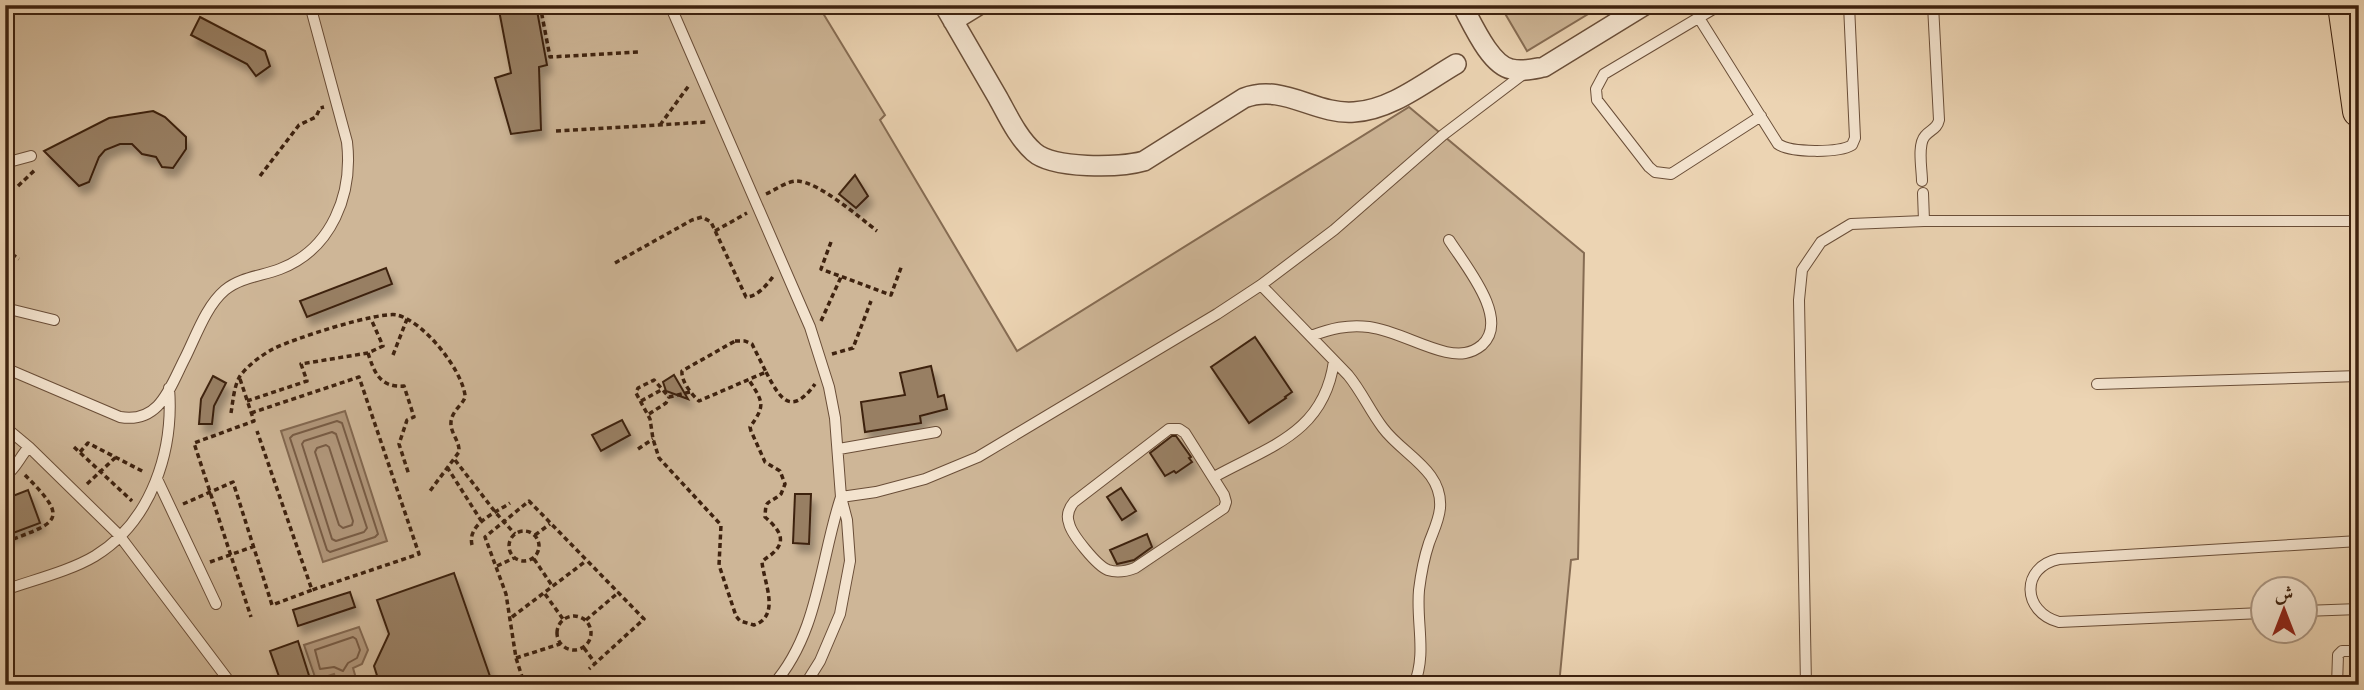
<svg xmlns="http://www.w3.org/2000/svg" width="2364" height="690" font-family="'Old Standard TT',Amiri,serif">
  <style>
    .green { fill: #ceb697; stroke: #866c53; stroke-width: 2 }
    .water { fill: #b1977b; stroke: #836850; stroke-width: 2 }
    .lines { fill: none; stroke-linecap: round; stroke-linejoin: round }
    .shore { stroke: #785c45; stroke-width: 2 }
    .building { fill: #987f64; stroke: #3e220f; stroke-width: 2; filter: url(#shadow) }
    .service-casing { stroke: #6a4e38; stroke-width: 12 }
    .minor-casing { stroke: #6a4e38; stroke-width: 22 }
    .trunk-casing { stroke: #3e220f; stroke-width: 34 }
    .path { stroke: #3e220f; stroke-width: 3.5; stroke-dasharray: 5 3.5; stroke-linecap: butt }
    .service { stroke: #f3e3ce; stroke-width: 10 }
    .minor { stroke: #f3e3ce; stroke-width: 19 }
    .trunk { stroke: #ecd4b3; stroke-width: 32 }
  </style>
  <defs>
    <filter id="shadow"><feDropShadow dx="4.5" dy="8" stdDeviation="3.5" flood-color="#0004"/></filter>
  </defs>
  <rect width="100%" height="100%" fill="#ecd4b3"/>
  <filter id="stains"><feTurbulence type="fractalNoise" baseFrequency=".00286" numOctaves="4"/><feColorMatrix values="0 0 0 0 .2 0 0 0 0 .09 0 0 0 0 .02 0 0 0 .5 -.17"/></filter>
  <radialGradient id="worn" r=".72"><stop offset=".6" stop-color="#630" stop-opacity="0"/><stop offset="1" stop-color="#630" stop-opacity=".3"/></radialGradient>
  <path class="green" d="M5 5H818L885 115 880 120 1017 351 1409 107 1584 253 1578 559 1571 560 1559 685H5Z
    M1500 5H1603L1527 51Z"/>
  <path class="water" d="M345 411 387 541 323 562 281 431Z
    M359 627 368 650 362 664 353 668 358 685H338L334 674 316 680 304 645Z"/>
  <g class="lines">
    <path class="shore" d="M337 421 342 423 378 534 375 537 330 552 327 550 290 438 293 435Z
      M332 432 336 434 367 528 364 532 336 541 332 539 302 444 304 441Z
      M326 445 329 447 353 521 352 525 343 528 339 525 315 452 317 448Z
      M353 637 356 639 360 650 357 658 348 663 343 671 334 667 320 669 315 650Z"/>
  </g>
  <path class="building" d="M498 5H536L547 65 539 67 541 130 511 134 495 78 511 73Z
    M200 17 265 51 270 66 256 76 247 64 191 35Z
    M153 111 165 117 186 137V149L173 168 162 167 156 157 142 154 132 144H120L105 150 99 157 89 182 79 186 44 151 109 118Z
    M855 175 868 196 856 208 839 194Z
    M386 268 392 284 307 317 300 301Z
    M1255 337 1292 392 1285 397 1286 398 1249 423 1211 367Z
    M931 366 938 397 944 395 947 409 920 416 921 423 865 432 861 402 905 395 900 373Z
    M674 375 688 399 666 391 663 382Z
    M213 376 226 383 214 406 212 424H199L201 399Z
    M622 420 630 435 601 451 592 435Z
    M1172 436H1176L1191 457 1189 458 1192 462 1176 473 1174 471 1165 476 1150 453Z
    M1121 488 1136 511 1122 520 1107 497Z
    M28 490 40 523 5 536V499Z
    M795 494H811L809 544 793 543Z
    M1147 534 1152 547 1134 560 1117 564 1110 550Z
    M454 573 493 685H380L374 666 389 634 377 600Z
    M350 592 355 607 298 626 293 610Z
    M298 641 312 685H282L270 651Z"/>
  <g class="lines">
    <g class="service-casing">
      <path id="service" d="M670 5 810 327 829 387 835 418 841 497 847 520 850 561 840 614 820 661 805 685
        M1720 5 1604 74 1596 89 1597 100 1649 167 1655 172 1671 174 1761 116
        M1699 18 1778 144C1791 153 1839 153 1852 145L1855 138 1849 5
        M5 163 31 156
        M1922 181C1922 169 1917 145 1925 136 1931 129 1937 129 1939 120L1933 5
        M1923 193 1924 221
        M1261 285 1348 375C1362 392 1370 411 1383 428 1403 455 1443 470 1440 508 1439 520 1433 532 1429 543 1424 558 1421 574 1419 590 1416 623 1427 653 1414 685
        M5 308 54 320
        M1311 336C1330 329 1348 324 1369 327 1396 331 1420 346 1446 352 1460 355 1471 354 1482 345 1511 319 1464 264 1449 240
        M5 368 120 417C160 424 170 387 185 358 196 336 206 306 225 290 241 277 262 276 280 269 332 249 353 194 347 142L310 5
        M2097 384 2359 376
        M5 427 29 447 119 535 232 685
        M1169 429H1179L1185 433 1224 495 1226 502 1224 508 1135 568C1127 571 1117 573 1108 570 1097 566 1071 534 1069 523 1066 515 1069 508 1074 502Z
        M839 449 936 432
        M5 476C16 469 20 456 29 447
        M1214 477C1270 446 1324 433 1334 361
        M157 479 216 604
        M841 497 876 492 925 479 978 457 1217 314 1261 285 1334 230 1443 135 1526 72
        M5 590C33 580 70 571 95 556 152 521 174 450 169 388
        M2304 611 2359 609
        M2262 613 2059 622C2022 612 2020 567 2059 559L2359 541
        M773 685C819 633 820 560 841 497
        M1806 685 1799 300 1802 270 1821 242 1851 224 1924 221H2359
        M2337 685 2338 655 2342 651H2359"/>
    </g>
    <g class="minor-casing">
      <path id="minor" d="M944 5C962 36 980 67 998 98 1008 116 1018 138 1034 152 1053 169 1120 168 1144 161L1244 98C1283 83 1315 115 1354 112 1391 110 1425 82 1456 64
        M1462 5C1472 23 1490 65 1511 69 1522 72 1533 69 1544 67L1645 5
        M953 21 979 5"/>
    </g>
    <g class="trunk-casing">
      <path id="trunk" d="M2344 5 2359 111"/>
    </g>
    <path class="path" d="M540 5 550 57 639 52
      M660 125 690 84
      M556 131 707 122
      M260 176 299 125 316 117 320 108 324 107
      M18 186 36 169
      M766 194C775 190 787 181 797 181 819 182 859 217 877 231
      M715 231 747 213
      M831 242 821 269 891 295 902 265
      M5 249 19 259
      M615 263 692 220 702 217 711 222 746 297C757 297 768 284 774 275
      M821 321 841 277
      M735 341H745L752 344 766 372 699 401C691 394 681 381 682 371Z
      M368 353C374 372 380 388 404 386L414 417 407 420 399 444 409 475
      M832 354 853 348 871 301
      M393 355 407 319
      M766 372C780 399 791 417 815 384
      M240 379 254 421 194 443 251 617
      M690 392 669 397 654 380 638 388 636 393 650 419 653 439 659 458 721 525 719 565 736 616 740 621 754 625C781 616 764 583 762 562 766 557 771 556 775 551 788 538 775 526 765 517 766 497 767 506 781 494L785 484 780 471 765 462 751 431 750 427C766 405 763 402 749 380
      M247 401 307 381 301 364 368 353 383 346 371 319
      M641 401 663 389
      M231 413C233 401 234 386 240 376 248 365 262 355 273 349 292 339 379 311 397 315 423 321 461 368 465 395 466 403 452 409 451 422 450 433 460 441 459 452L430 491
      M251 413 359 377 419 554 312 590 257 431
      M649 414 666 403 669 397
      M74 447 132 501
      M638 449 653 439
      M80 452 88 443 144 472
      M455 460 496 513 515 534
      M447 467 482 522
      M87 484 116 457
      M183 504 233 482 272 605 312 590
      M509 546a15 15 0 1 1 30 0a15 15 0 1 1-30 0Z
      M535 535 550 524
      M5 542C59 522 70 520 25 475
      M472 545C467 524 495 513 510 503
      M534 559 553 587
      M210 562 255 546
      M497 566 514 558
      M545 594 563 619
      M557 633a17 17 0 1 1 34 0a17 17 0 1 1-34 0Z
      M512 617 586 561
      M586 620 619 592
      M584 648 595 663
      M516 658 560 644
      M520 685 524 683 516 658 506 594 485 537 529 501 644 619 589 669"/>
    <use href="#service" class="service"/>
    <use href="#minor" class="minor"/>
    <use href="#trunk" class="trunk"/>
  </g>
  <rect width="2364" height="690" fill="none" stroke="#ecd4b3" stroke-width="28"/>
  <rect x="7" y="7" width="2350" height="676" fill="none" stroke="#3e220f" stroke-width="3.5"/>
  <rect x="14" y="14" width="2336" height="662" fill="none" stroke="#3e220f" stroke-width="2"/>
  <g transform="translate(2284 610)"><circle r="33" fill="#f3e3ce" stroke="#ab9682" stroke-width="2"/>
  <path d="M0-5L12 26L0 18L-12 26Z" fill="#8f2418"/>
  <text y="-10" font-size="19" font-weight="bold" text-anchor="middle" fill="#3e220f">ش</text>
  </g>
  <rect width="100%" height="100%" filter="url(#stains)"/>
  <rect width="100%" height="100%" fill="url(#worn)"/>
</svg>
